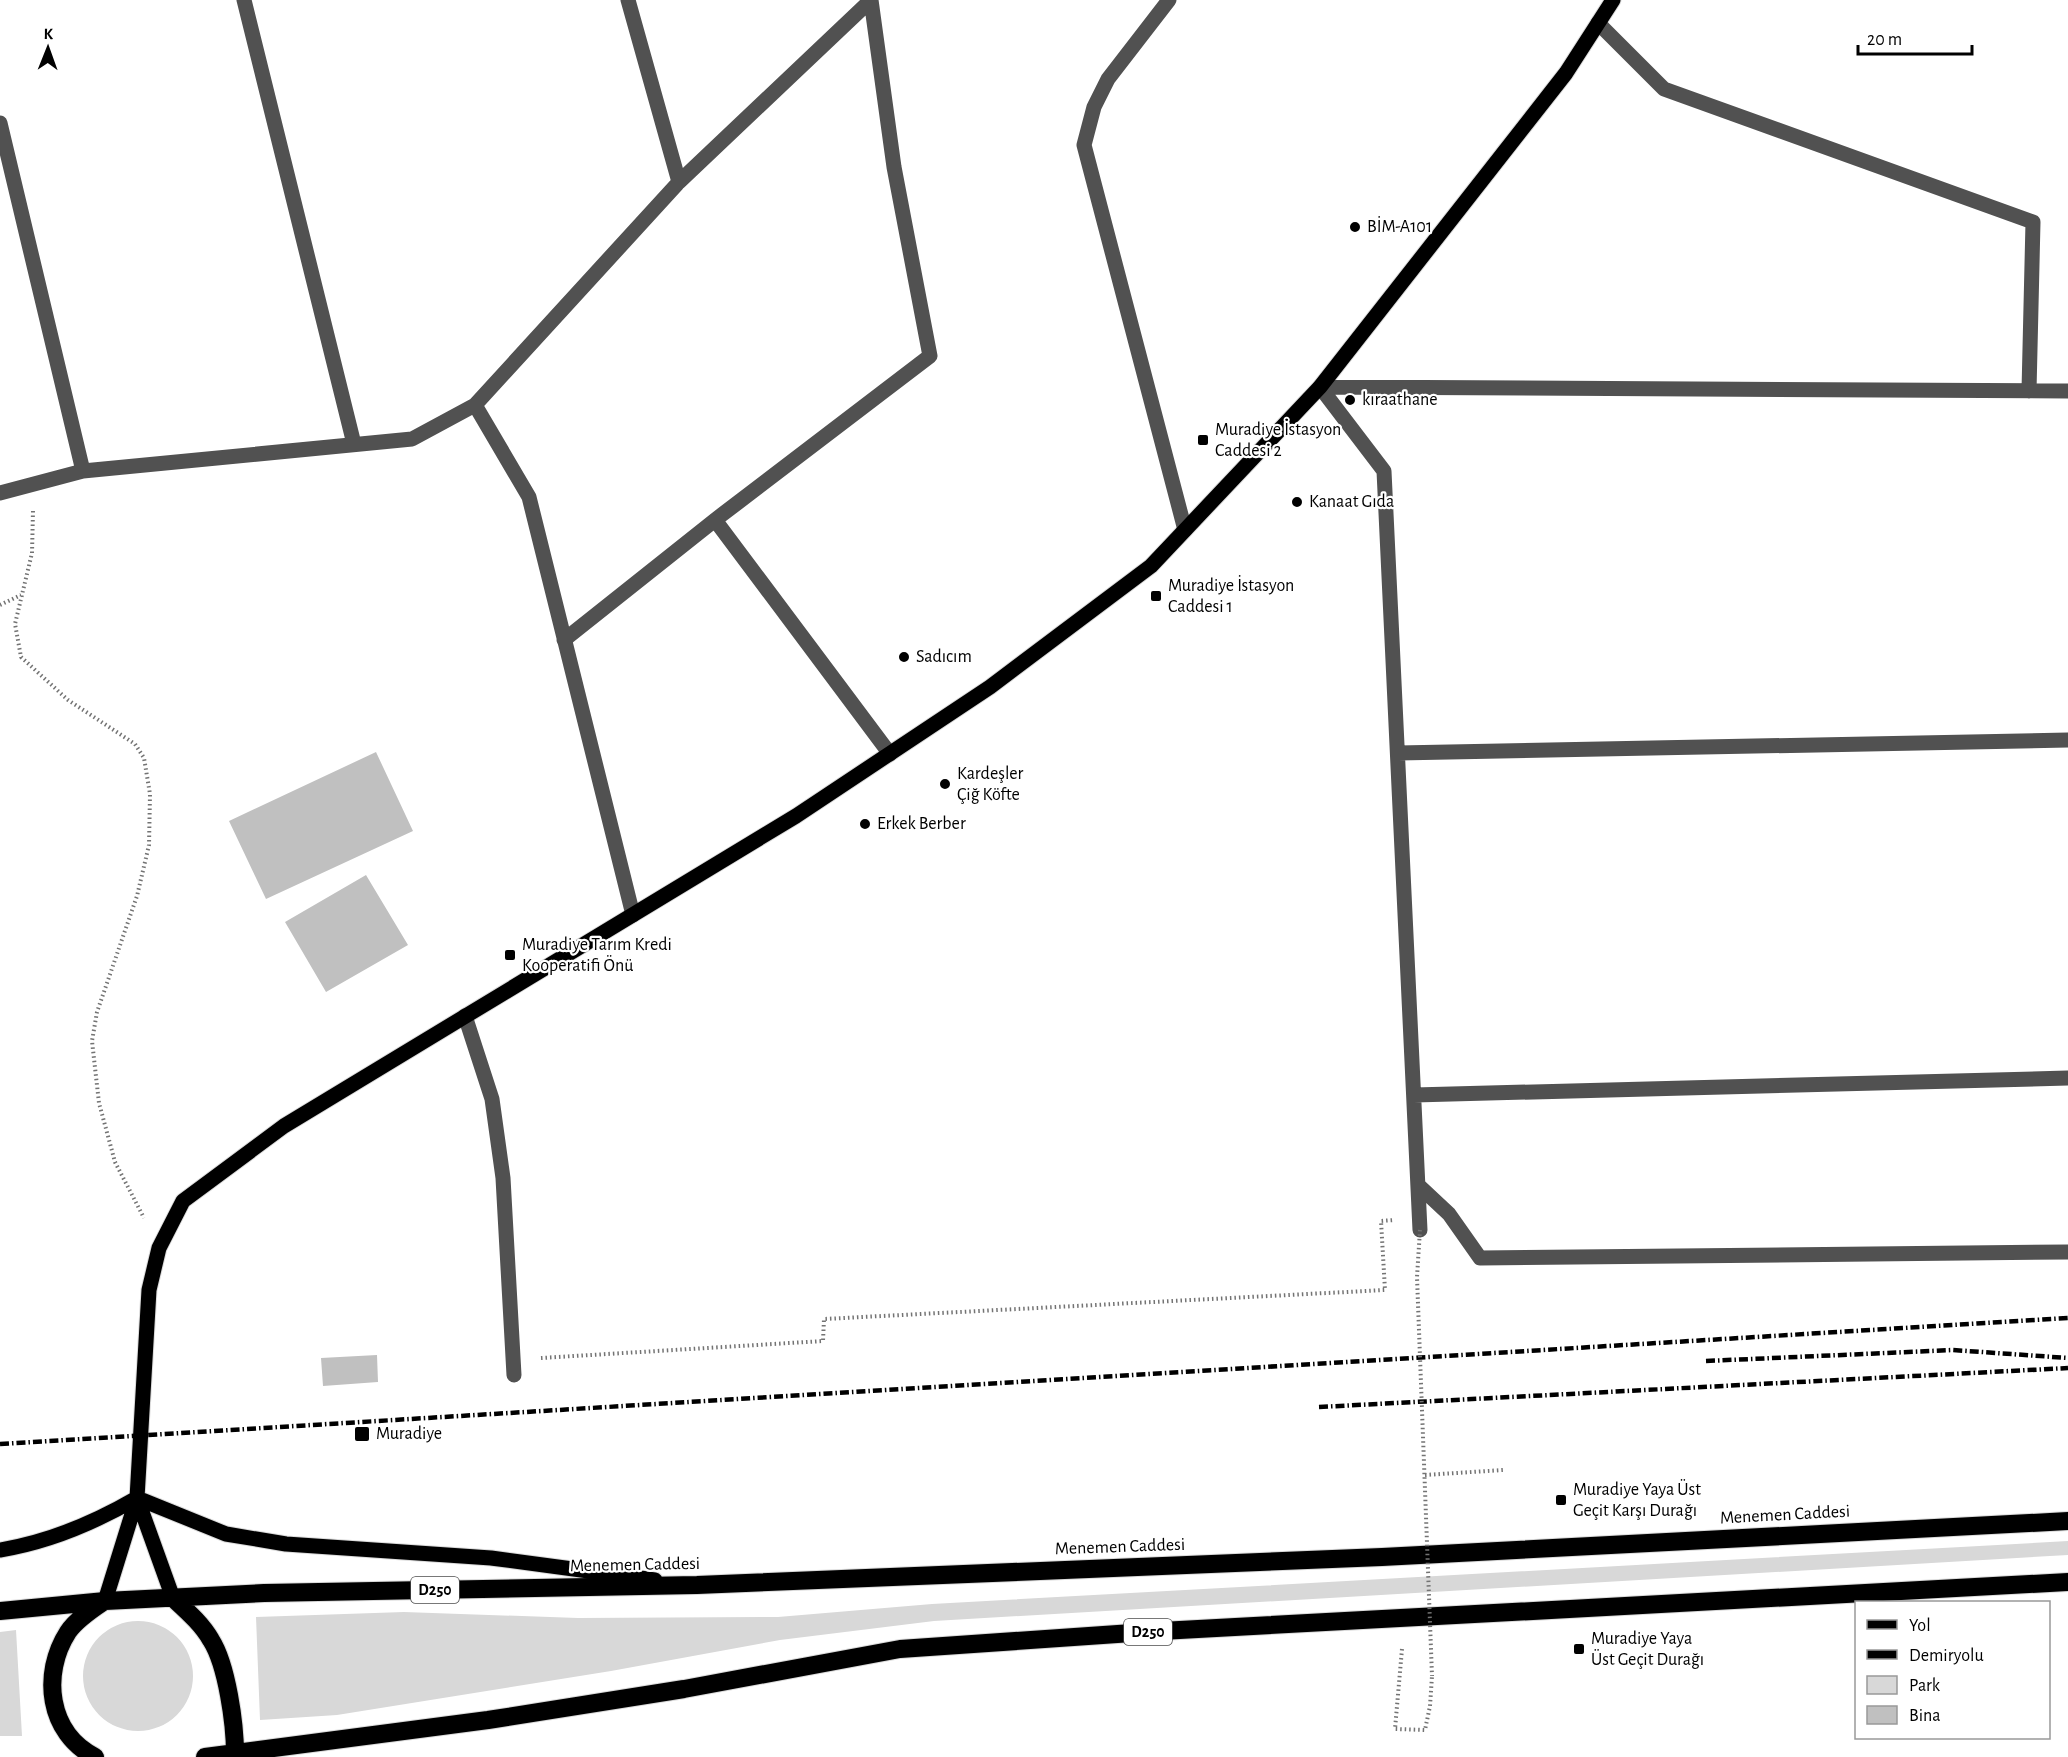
<svg xmlns="http://www.w3.org/2000/svg" width="2068" height="1757" font-family="'Alegreya Sans',sans-serif">
  <style>
    .green { fill: #d8d8d8 }
    .building { fill: #c0c0c0 }
    .lines { fill: none; stroke-linecap: round; stroke-linejoin: round }
    .major-casing { stroke: #dbdbdb; stroke-width: 17 }
    .highway-casing { stroke: #dbdbdb; stroke-width: 20 }
    .path { stroke: #737373; stroke-width: 4; stroke-dasharray: 1.5 3; stroke-linecap: butt }
    .minor { stroke: #515151; stroke-width: 15 }
    .major { stroke: #000; stroke-width: 15 }
    .highway { stroke: #000; stroke-width: 18 }
    .rail { stroke: #000; stroke-width: 4.5; stroke-dasharray: 9 3 1.5 3; stroke-linecap: butt }
    .path-bridge { stroke: #737373; stroke-width: 4; stroke-dasharray: 1.5 3; stroke-linecap: butt }
    .poi-dot { fill: #000; stroke: #fff; stroke-width: 2 }
    .labels { text-anchor: middle; dominant-baseline: central; stroke-width: 4.5; stroke-linejoin: round; paint-order: stroke }
    .shield { fill: #fff; stroke: #4c4c4c; stroke-width: 1.5 }
    .shield-label { font-size: 16px; font-weight: bold; fill: #000 }
    .poi-label { font-size: 18px; fill: #000; stroke: #fff; text-anchor: start }
    .street-label { font-size: 18px; fill: #000; stroke: #fff }
  </style>
  <rect width="100%" height="100%" fill="#fff"/>
  <path class="green" d="M2068 1541V1555L934 1621 780 1640 611 1671 337 1715 260 1720 256 1617 404 1612 578 1618 778 1617 932 1604Z
    M83 1676a55 55 0 1 1 110 0a55 55 0 1 1-110 0Z
    M16 1630 22 1736H0V1632Z"/>
  <path class="building" d="M376 752 413 831 266 899 229 821Z
    M366 875 408 945 326 992 285 922Z
    M377 1355 378 1382 323 1386 321 1358Z"/>
  <g class="lines">
    <g class="major-casing">
      <path id="major" d="M137 1498 226 1534 286 1544 491 1558 655 1580
        M137 1498 173 1598
        M0 1550C49 1542 94 1523 137 1498
        M105 1601 137 1498 149 1290 159 1248 183 1201 284 1126 796 816 990 687 1151 566 1320 387 1566 73 1613 0"/>
    </g>
    <g class="highway-casing">
      <path id="highway" d="M173 1598C187 1611 202 1624 211 1640 227 1665 235 1724 235 1754
        M0 1611 105 1601 264 1593 697 1585 1382 1557 2068 1521
        M95 1757C48 1733 41 1674 68 1632 76 1620 91 1610 103 1602
        M205 1757 488 1720 684 1689 900 1649 1161 1631 2068 1582"/>
    </g>
    <path class="path" d="M33 511 32 553 15 624 21 657 68 700 135 744 144 758 150 794 149 845 137 896 97 1012 92 1041 99 1103 115 1162 144 1218
      M0 605 21 595
      M541 1358 823 1341 824 1319 1385 1290 1381 1221 1394 1220
      M1425 1475 1503 1470
      M1402 1649 1395 1729 1425 1730 1430 1706 1432 1676"/>
    <path class="minor" d="M244 0 354 444
      M628 0 679 182
      M1169 0 1108 79 1094 107 1084 145 1185 530
      M1598 23 1664 89 2033 222 2029 391
      M0 123 83 471
      M1320 387 1384 471 1420 1230
      M1320 387 2068 391
      M475 405 529 497 633 915
      M0 493 83 471 412 439 475 405 679 182 871 0
      M715 520 890 754
      M564 640 715 520 930 356 894 167 871 0
      M1398 753 2068 740
      M465 1016 492 1099 503 1178 514 1375
      M1414 1095 2068 1078
      M1418 1185 1449 1214 1480 1258 2068 1252"/>
    <use href="#major" class="major"/>
    <use href="#highway" class="highway"/>
    <path class="rail" d="M1706 1361 1953 1350 2068 1358
      M1319 1407 2068 1368
      M0 1444 2068 1318"/>
    <path class="path-bridge" d="M1420 1230 1417 1277 1432 1676"/>
  </g>
  <g class="poi-dot">
    <circle cx="1355" cy="227" r="6"/>
    <circle cx="1350" cy="400" r="6"/>
    <rect x="1197" y="434" width="12" height="12" rx="3"/>
    <circle cx="1297" cy="502" r="6"/>
    <rect x="1150" y="590" width="12" height="12" rx="3"/>
    <circle cx="904" cy="657" r="6"/>
    <circle cx="945" cy="784" r="6"/>
    <circle cx="865" cy="824" r="6"/>
    <rect x="504" y="949" width="12" height="12" rx="3"/>
    <rect x="354" y="1426" width="16" height="16" rx="3"/>
    <rect x="1555" y="1494" width="12" height="12" rx="3"/>
    <rect x="1573" y="1643" width="12" height="12" rx="3"/>
  </g>
  <g class="labels">
    <g class="shield">
      <rect x="411" y="1577" width="48" height="26" rx="4.5"/>
      <rect x="1124" y="1619" width="48" height="26" rx="4.5"/>
    </g>
    <g class="shield-label">
      <text x="435" y="1590">D250</text>
      <text x="1148" y="1632">D250</text>
    </g>
    <g class="poi-label">
      <text x="1367" y="227">BİM-A101</text>
      <text x="1362" y="400">kıraathane</text>
      <text x="1215" y="430">Muradiye İstasyon<tspan x="1215" dy="21">Caddesi 2</tspan></text>
      <text x="1309" y="502">Kanaat Gıda</text>
      <text x="1168" y="586">Muradiye İstasyon<tspan x="1168" dy="21">Caddesi 1</tspan></text>
      <text x="916" y="657">Sadıcım</text>
      <text x="957" y="774">Kardeşler<tspan x="957" dy="21">Çiğ Köfte</tspan></text>
      <text x="877" y="824">Erkek Berber</text>
      <text x="522" y="945">Muradiye Tarım Kredi<tspan x="522" dy="21">Kooperatifi Önü</tspan></text>
      <text x="376" y="1434">Muradiye</text>
      <text x="1573" y="1490">Muradiye Yaya Üst<tspan x="1573" dy="21">Geçit Karşı Durağı</tspan></text>
      <text x="1591" y="1639">Muradiye Yaya<tspan x="1591" dy="21">Üst Geçit Durağı</tspan></text>
    </g>
    <g class="street-label">
      <text transform="translate(1785 1515) rotate(-3)">Menemen Caddesi</text>
      <text transform="translate(1120 1547) rotate(-2)">Menemen Caddesi</text>
      <text transform="translate(635 1565) rotate(-1)">Menemen Caddesi</text>
    </g>
  </g>
  <rect x="1855" y="1601" width="195" height="138" fill="#ffffff" stroke="#999999" stroke-width="1.5"/>
  <rect x="1867" y="1620" width="30" height="9" fill="#000000" stroke="#999999" stroke-width="1.5"/>
  <text x="1909" y="1631" font-size="18" fill="#000000">Yol</text>
  <rect x="1867" y="1650" width="30" height="9" fill="#000000" stroke="#999999" stroke-width="1.5"/>
  <text x="1909" y="1661" font-size="18" fill="#000000">Demiryolu</text>
  <rect x="1867" y="1676" width="30" height="18" fill="#d8d8d8" stroke="#999999" stroke-width="1.5"/>
  <text x="1909" y="1691" font-size="18" fill="#000000">Park</text>
  <rect x="1867" y="1706" width="30" height="18" fill="#c0c0c0" stroke="#999999" stroke-width="1.5"/>
  <text x="1909" y="1721" font-size="18" fill="#000000">Bina</text>
  <g transform="translate(48 48) rotate(1)" stroke="#ffffff" stroke-width="4.5" paint-order="stroke">
  <path d="M0-4.5L10 22L0 15L-10 22Z" fill="#000000"/>
  <text y="-9" font-size="16" font-weight="bold" text-anchor="middle" fill="#000000">K</text>
  </g>
  <path d="M1858 45v9h114v-9" fill="none" stroke="#000000" stroke-width="3"/>
  <text x="1867" y="45" font-size="18" fill="#000000" stroke="#ffffff" stroke-width="4.5" paint-order="stroke">20 m</text>
</svg>
